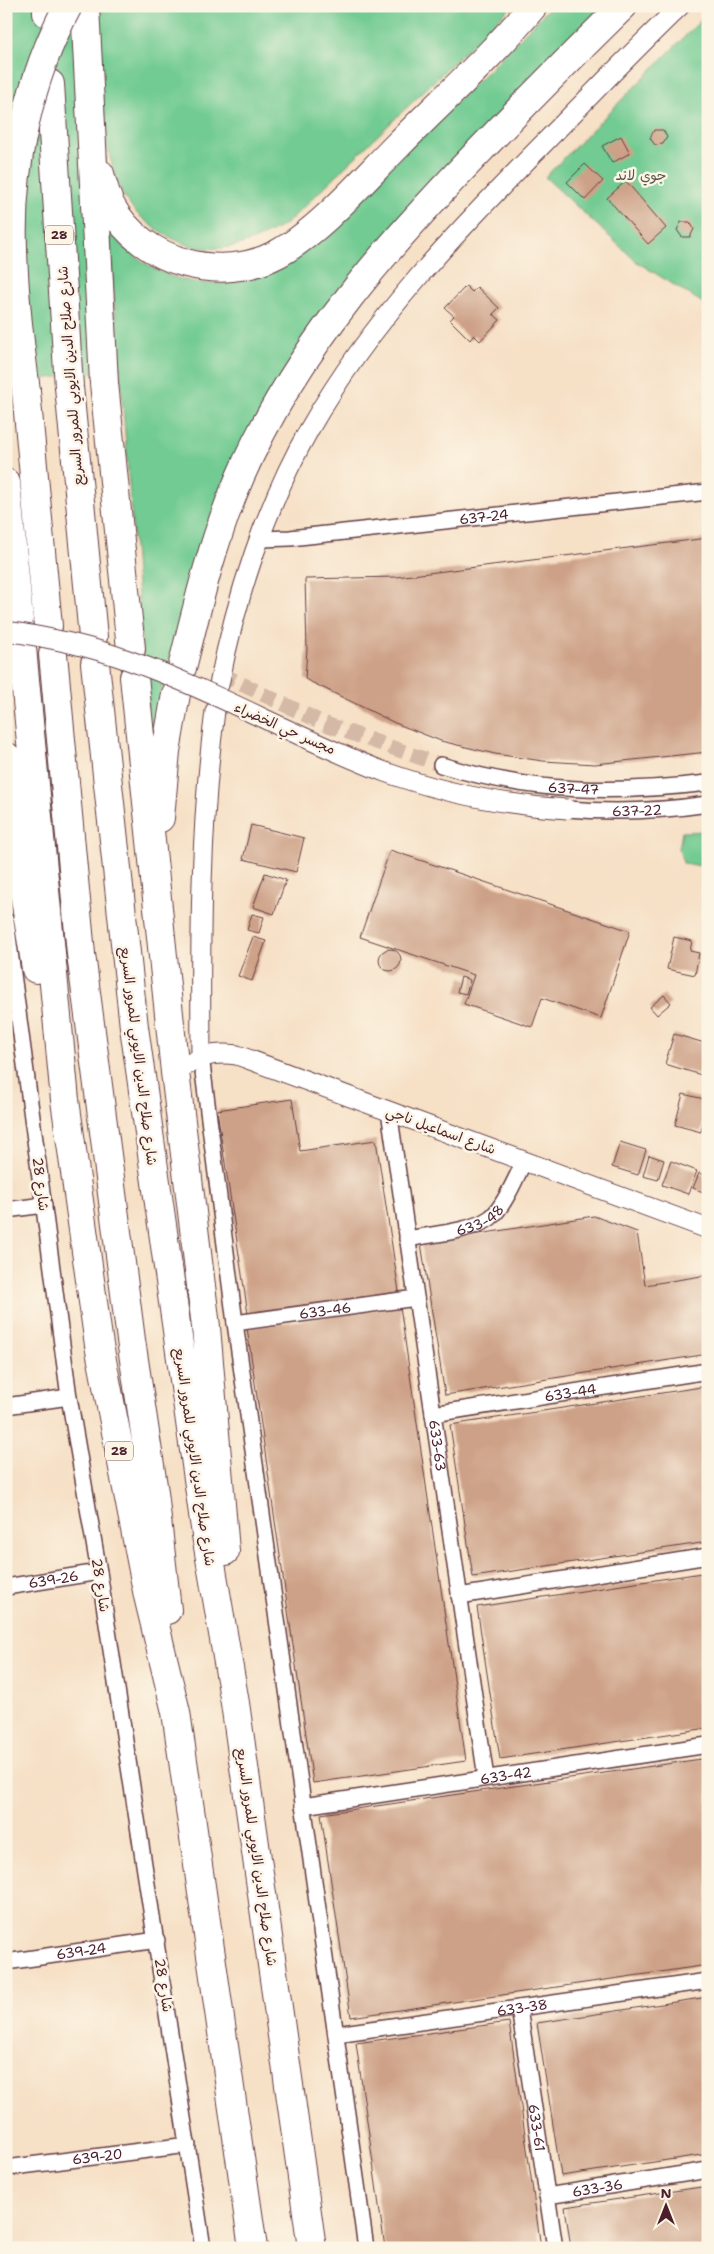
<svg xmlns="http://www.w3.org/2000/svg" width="714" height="2254" font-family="'Shantell Sans','Playpen Sans Arabic',sans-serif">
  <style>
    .green { fill: #71cb92; stroke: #5e755e }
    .building { fill: #cda187 }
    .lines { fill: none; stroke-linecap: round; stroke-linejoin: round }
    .minor-tunnel { stroke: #d4b9a7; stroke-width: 15; stroke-dasharray: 15 8; stroke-linecap: butt }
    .minor-casing { stroke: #643c42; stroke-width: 18 }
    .tertiary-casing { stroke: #643c42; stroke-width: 21 }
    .motorway-casing { stroke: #643c42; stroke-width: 30 }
    .minor { stroke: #fff; stroke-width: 15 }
    .tertiary { stroke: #fff; stroke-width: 19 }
    .motorway { stroke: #fff; stroke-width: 28 }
    .tertiary-bridge-casing { stroke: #643c42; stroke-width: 21; stroke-linecap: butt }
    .motorway-bridge-casing { stroke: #643c42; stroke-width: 30; stroke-linecap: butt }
    .tertiary-bridge { stroke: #fff; stroke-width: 19 }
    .motorway-bridge { stroke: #fff; stroke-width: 28 }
    .labels { text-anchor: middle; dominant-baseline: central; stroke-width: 5; stroke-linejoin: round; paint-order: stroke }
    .shield { fill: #fcf5e5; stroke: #7f5f63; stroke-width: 1 }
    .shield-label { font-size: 12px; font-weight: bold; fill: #4a1f2b }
    .park-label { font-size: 14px; fill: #56534a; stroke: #fcf5e5 }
    .street-label { font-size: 14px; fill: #4a1f2b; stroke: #fcf5e5 }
  </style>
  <rect width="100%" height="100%" fill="#fcf5e5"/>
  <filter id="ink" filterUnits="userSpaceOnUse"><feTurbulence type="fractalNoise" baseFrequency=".02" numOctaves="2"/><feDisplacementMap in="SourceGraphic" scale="10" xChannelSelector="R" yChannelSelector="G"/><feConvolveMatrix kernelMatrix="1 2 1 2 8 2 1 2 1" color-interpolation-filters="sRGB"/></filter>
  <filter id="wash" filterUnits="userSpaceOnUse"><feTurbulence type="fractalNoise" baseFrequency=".0096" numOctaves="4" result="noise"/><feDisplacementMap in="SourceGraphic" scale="20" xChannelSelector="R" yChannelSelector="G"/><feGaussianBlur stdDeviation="1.12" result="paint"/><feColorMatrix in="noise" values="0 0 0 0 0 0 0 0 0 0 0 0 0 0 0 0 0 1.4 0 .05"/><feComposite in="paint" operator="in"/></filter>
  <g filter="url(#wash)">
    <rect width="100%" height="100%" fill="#f6e0c6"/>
    <path class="green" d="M6 6H512L287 223C243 249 204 261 158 230 146 222 132 211 125 198 114 178 109 155 105 132L116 370 6 383Z
      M551 6H608L349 278 197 556 149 737 109 230C144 274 194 293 250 279 267 275 281 266 296 258L492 67Z
      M708 13V306L637 262 545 177Z
      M708 831V867L683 863 679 849 682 832Z"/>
    <g id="blocks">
      <path class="building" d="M654 130H663L667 137 663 144 655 145 650 138Z
        M621 136 630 153 612 163 602 146Z
        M585 164 603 181 585 200 567 182Z
        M626 181 666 228 648 244 607 198Z
        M681 222H690L694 229 690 237H682L677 230Z
        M466 286 472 292 477 287 499 308 493 314 500 320 480 341 474 335 470 340 450 320 454 316 445 308Z
        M708 538V752L595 764 543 761 495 754 441 741 395 723 305 679 307 649 305 579 396 577Z
        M251 825 304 838 296 872 243 859Z
        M390 850 630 931 601 1018 542 998 532 1027 464 1004 474 975 360 937Z
        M265 873 286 880 274 914 253 907Z
        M252 914 264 917 259 933 247 930Z
        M253 937 266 941 252 981 238 976Z
        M674 937 692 941 690 951 699 953 695 975 667 969Z
        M379 960a11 11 0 1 1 22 0a11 11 0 1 1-22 0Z
        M461 977 470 980 466 994 457 992Z
        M664 995 671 1003 657 1015 650 1007Z
        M674 1034 708 1044V1077L665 1064Z
        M683 1094 708 1100 701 1132 675 1125Z
        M292 1099 300 1151 376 1140 399 1292 248 1314 217 1110Z
        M620 1142 646 1150 638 1175 612 1167Z
        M649 1155 664 1160 658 1180 643 1176Z
        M671 1161 697 1171 688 1194 662 1185Z
        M699 1173 708 1177V1194L693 1188Z
        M594 1216 637 1232 645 1285 708 1275V1354L445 1395 421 1243Z
        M400 1306 466 1761 313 1783 247 1328Z
        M708 1386V1542L473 1577 450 1425Z
        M708 1572V1728L500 1759 477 1607Z
        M708 1758V1965L351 2017 321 1814Z
        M708 1997V2154L561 2176 537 2023Z
        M509 2022 541 2248H385L356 2043Z
        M708 2186V2248H571L565 2207Z"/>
    </g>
  </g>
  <g filter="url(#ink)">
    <use href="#blocks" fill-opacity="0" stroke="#643c42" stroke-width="1"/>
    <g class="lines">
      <path class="minor-tunnel" d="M221 674 323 723 441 765"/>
      <g class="minor-casing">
        <g id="minor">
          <path id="s1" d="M260 539 290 538 708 492"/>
          <path id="s2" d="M441 765C532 793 614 794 708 783"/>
          <path id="s3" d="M567 809C614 813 661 811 708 804"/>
          <path d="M6 921 69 1397 99 1572 203 2248"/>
          <path d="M201 1056 235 1323 366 2248"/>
          <path id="s4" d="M389 1111 486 1778"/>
          <path d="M6 1210 44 1205"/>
          <path id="s5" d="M407 1239C432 1234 470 1232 490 1218 503 1209 517 1176 524 1161"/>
          <path id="s6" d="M235 1323 416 1298"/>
          <path d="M6 1406 69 1397"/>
          <path id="s7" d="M433 1414 708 1371"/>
          <path id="s8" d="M6 1587 99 1572"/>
          <path d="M459 1596 708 1556"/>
          <path id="s9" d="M303 1806 708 1745"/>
          <path id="s10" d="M6 1962 157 1940"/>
          <path id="s11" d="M519 2008 555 2248"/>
          <path id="s12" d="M336 2034 708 1981"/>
          <path id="s13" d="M6 2168 188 2145"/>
          <path id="s14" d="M547 2196 708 2170"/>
        </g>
      </g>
      <g class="tertiary-casing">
        <path id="tertiary" d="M219 685C236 598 266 505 310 428 372 319 459 229 547 140 591 95 634 50 680 6
          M201 1056C200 941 200 826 215 711
          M175 1072C198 1058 209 1051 237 1055L708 1229"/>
      </g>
      <g class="motorway-casing">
        <path id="motorway" d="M47 6V13
          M85 6 104 383 131 649
          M50 84 69 387 93 637
          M100 174C103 185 106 196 111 206 142 263 221 284 277 254 319 232 364 179 398 145 443 99 492 56 533 6
          M26 391 48 626
          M6 483 19 620
          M22 648 65 1100 99 1345 148 1596 176 1712 253 2248
          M53 654 81 954 131 1340 154 1492 167 1610
          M95 663 134 1027 206 1535 235 1703 312 2248
          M182 668C198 603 213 539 240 477 297 346 392 240 491 139 534 94 578 50 623 6
          M134 677 175 1072 206 1327 225 1551
          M6 756 17 847 36 969
          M160 818 166 751 176 694"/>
      </g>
      <use href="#minor" class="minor"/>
      <use href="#tertiary" class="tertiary"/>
      <use href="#motorway" class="motorway"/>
      <g class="tertiary-bridge-casing">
        <path id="tertiary-bridge" d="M6 631C47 637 89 646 128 660 216 691 298 739 385 772 443 793 506 805 567 809"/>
      </g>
      <g class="motorway-bridge-casing">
        <path id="motorway-bridge" d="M26 391C20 344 14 296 13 248 10 167 29 78 68 6"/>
      </g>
      <use href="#tertiary-bridge" class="tertiary-bridge"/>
      <use href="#motorway-bridge" class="motorway-bridge"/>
    </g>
  </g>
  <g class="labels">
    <g class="shield">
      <rect x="45" y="225.5" width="28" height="19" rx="4"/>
      <rect x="105" y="1441.5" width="28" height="19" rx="4"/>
    </g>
    <g class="shield-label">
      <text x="59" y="235">28</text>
      <text x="119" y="1451">28</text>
    </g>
    <g class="park-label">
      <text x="641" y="175">جوي لاند</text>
    </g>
    <g class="street-label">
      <text transform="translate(70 376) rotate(-94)">شارع صلاح الدين الايوبي للمرور السريع</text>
      <text stroke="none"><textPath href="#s1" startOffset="225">637-24</textPath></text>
      <text transform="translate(285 728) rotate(24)">مجسر حي الخضراء</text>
      <text stroke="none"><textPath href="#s2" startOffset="135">637-47</textPath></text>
      <text stroke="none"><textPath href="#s3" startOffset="70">637-22</textPath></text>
      <text transform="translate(139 1056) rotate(83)">شارع صلاح الدين الايوبي للمرور السريع</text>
      <text transform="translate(441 1130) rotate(20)">شارع اسماعيل ناجي</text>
      <text transform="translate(41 1184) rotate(83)">شارع 28</text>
      <text stroke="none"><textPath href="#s5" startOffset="76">633-48</textPath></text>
      <text stroke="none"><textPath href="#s6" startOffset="91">633-46</textPath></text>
      <text stroke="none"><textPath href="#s7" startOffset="139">633-44</textPath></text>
      <text stroke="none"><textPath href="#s4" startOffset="338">633-63</textPath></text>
      <text transform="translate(195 1457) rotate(82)">شارع صلاح الدين الايوبي للمرور السريع</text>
      <text stroke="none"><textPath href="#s8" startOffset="48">639-26</textPath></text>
      <text transform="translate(101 1585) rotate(81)">شارع 28</text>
      <text stroke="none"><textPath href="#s9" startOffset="205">633-42</textPath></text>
      <text transform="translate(257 1857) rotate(82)">شارع صلاح الدين الايوبي للمرور السريع</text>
      <text stroke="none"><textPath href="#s10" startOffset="76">639-24</textPath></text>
      <text transform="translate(164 1985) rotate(81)">شارع 28</text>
      <text stroke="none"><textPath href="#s12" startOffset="188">633-38</textPath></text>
      <text stroke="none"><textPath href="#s11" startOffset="121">633-61</textPath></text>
      <text stroke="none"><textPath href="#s13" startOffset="92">639-20</textPath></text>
      <text stroke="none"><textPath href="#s14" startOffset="51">633-36</textPath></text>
    </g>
  </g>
  <rect width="714" height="2254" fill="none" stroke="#fcf5e5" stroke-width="25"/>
  <g transform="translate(666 2206)" stroke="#fcf5e5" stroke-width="4" paint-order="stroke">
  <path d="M0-4L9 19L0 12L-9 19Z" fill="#4a1f2b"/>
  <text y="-8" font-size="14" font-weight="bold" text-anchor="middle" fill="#4a1f2b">N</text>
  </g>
</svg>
